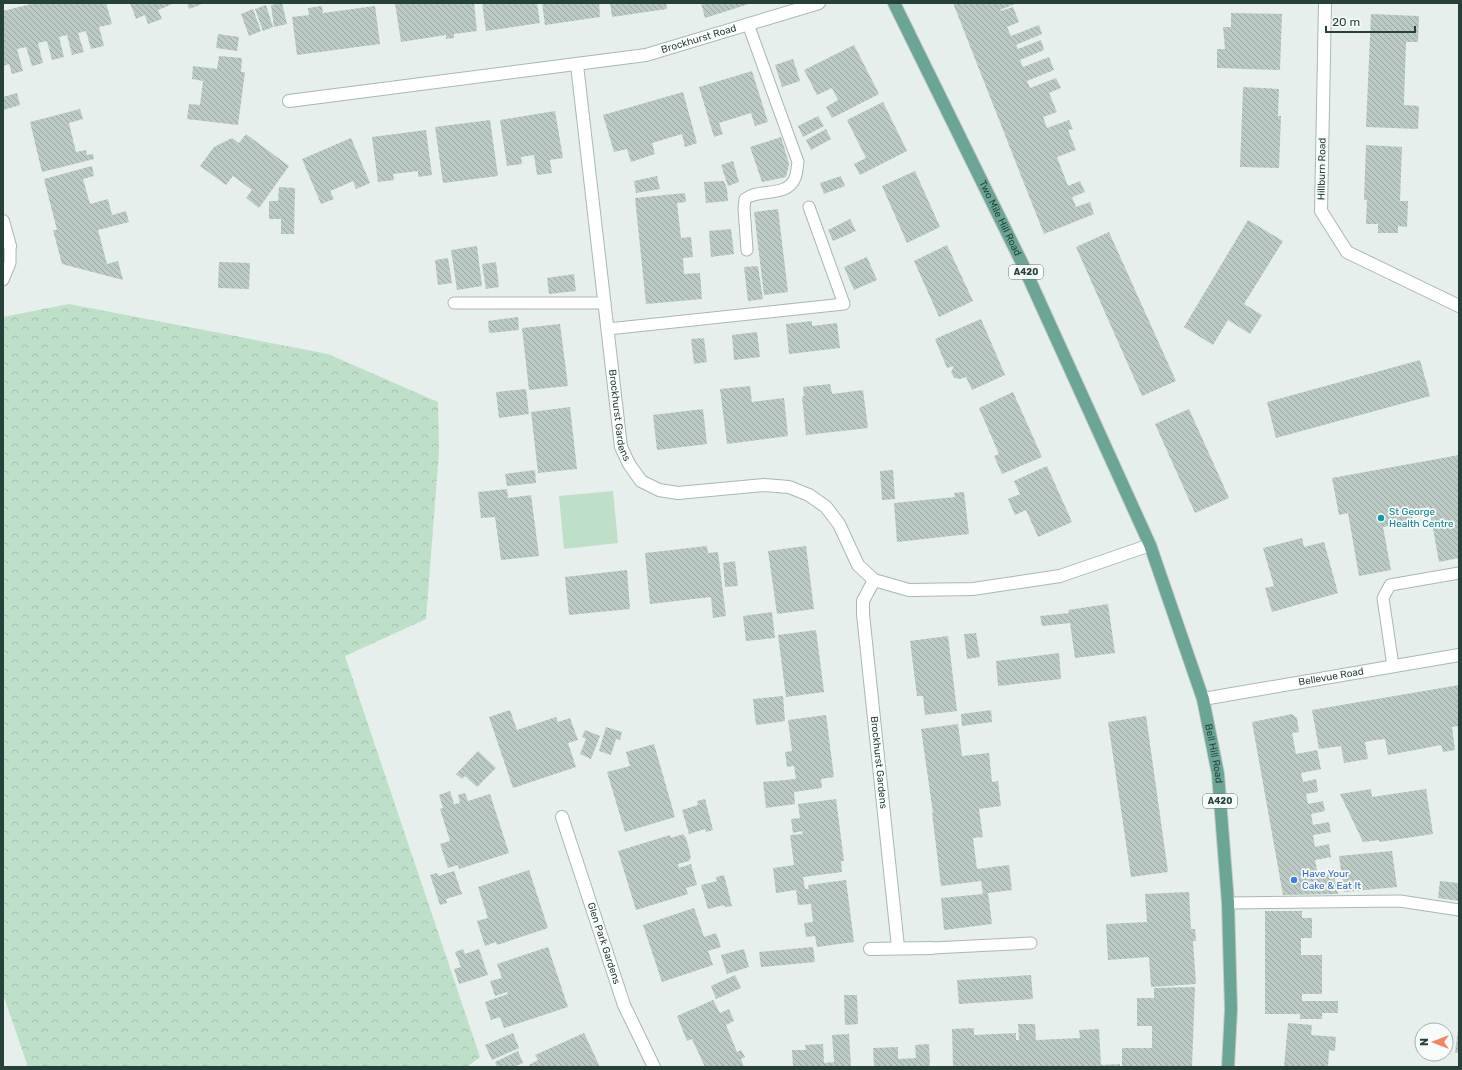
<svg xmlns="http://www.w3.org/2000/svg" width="1462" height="1070" font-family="Rubik,sans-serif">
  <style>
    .green { fill: #bfe0c8 }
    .forest { fill: url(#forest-crowns) }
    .building { fill: url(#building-back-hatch) }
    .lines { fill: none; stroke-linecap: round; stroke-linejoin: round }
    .lane-casing { stroke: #a8b8b2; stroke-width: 13 }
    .street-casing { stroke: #a8b8b2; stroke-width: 14 }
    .primary-casing { stroke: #c2cac8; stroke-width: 14 }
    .lane { stroke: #fff; stroke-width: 11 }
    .street { stroke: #fff; stroke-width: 12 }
    .primary { stroke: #6aa596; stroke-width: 12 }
    .culture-dot { fill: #0f9aa8; stroke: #f7fbf9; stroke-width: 1.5 }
    .shop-dot { fill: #3f7fe0; stroke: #f7fbf9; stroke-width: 1.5 }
    .labels { text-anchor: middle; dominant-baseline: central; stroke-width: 3.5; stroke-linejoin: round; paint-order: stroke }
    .shield { fill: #f7fbf9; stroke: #637a73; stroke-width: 1 }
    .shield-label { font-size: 9px; font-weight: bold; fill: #24423a }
    .street-label { font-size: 10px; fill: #24423a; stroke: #f7fbf9 }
    .culture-label { font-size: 10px; fill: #0d838f; stroke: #f7fbf9; text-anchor: start }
    .shop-label { font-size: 10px; fill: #366cbe; stroke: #f7fbf9; text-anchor: start }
  </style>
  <defs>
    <pattern id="forest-crowns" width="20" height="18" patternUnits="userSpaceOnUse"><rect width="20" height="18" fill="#bfe0c8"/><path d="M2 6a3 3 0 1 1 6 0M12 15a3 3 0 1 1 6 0" fill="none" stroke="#a4c1ad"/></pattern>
    <pattern id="building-back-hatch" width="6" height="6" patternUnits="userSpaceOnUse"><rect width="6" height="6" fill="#bbcac4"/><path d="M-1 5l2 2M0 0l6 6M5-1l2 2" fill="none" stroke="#98a6a0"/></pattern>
  </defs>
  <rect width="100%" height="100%" fill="#e6efeb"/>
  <path class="green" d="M613 491 618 543 564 549 559 496Z"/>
  <path class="forest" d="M69 304 328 354 438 402 439 451 426 619 345 656 480 1057 467 1067H28L3 994V317Z"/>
  <path class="building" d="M35 3H106L112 24 99 27 104 46 91 49 86 31 78 33 84 52 72 55 67 35 59 37 64 57 52 60 47 41 38 43 43 63 32 66 26 47 17 49 23 71 12 74 9 64 3 66V11Z
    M130 3H175L158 10 162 19 148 24 145 15 136 19Z
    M187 3H205L189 9Z
    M282 3 287 24 274 27 271 5Z
    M395 3H474L477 31 454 34V38L446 39V35L401 42Z
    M482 3H537L540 23 486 31Z
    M542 3H599L600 17 545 25Z
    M610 3H666L667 9 612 17Z
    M701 3H752L705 18Z
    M953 3H1017L1000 10 1001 11 1013 7 1019 22 1007 27 1011 36 1039 25 1042 34 1016 45 1018 49 1041 40 1044 50 1020 60 1023 67 1049 57 1054 70 1027 81 1030 88 1056 78 1061 88 1049 93 1057 112 1043 117 1047 128 1069 120 1073 129 1068 130 1076 150 1057 157 1068 186 1080 181 1085 192 1072 197 1076 207 1090 202 1094 214 1044 234Z
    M266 5 273 27 263 31 255 9Z
    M322 6 323 13 375 6 380 44 297 55 292 17 309 15 308 8Z
    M253 9 261 31 249 36 241 14Z
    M1231 13 1282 14 1280 70 1217 68V49H1225L1223 27H1231Z
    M1371 14 1419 16 1418 42H1406L1404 101V105L1419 106 1418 129 1366 127Z
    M218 34 239 37 237 51 216 48Z
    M854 45 879 94 832 118 826 107 838 100 832 88 817 95 804 70Z
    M219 56 242 58 241 72H245L238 125 187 119 189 104 200 105 203 81 192 79 193 66 217 69Z
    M793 59 800 81 782 87 775 65Z
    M752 71 768 122 755 126 751 113 719 123 723 134 714 137 699 87Z
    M1243 87 1279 89 1278 116H1281L1279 168 1240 167Z
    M683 92 697 143 685 147 682 134 652 143 655 154 631 162 627 149 614 152 603 115Z
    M17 93 20 105 3 110V97Z
    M883 102 907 151 860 175 854 164 866 158 847 120Z
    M80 109 83 119 69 123 76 152 86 150 87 155 93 154 94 159 42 172 30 122Z
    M555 111 563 158 550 160 552 173 537 175 534 155 521 157 522 164 507 166 500 120Z
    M818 116 824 126 803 137 798 126Z
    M490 120 498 176 443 183 435 127Z
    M826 129 831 139 811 150 806 140Z
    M426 130 432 175 418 177V171L393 174 394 180 378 182 372 137Z
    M246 134 289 166 259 208 246 198 252 190 233 176 226 185 200 166 214 147 232 138 239 143Z
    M781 137 789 164 786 177 762 182 750 147Z
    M351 138 370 183 356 189 353 181 342 186 330 191 334 199 321 204 302 159Z
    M1366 145 1402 147 1400 201H1408L1407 227 1398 226V233H1378V224H1366L1367 200H1364Z
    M733 161 739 182 728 186 721 165Z
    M92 166 94 176 83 179 90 204 108 199 112 215 126 211 129 222 98 230 107 264 118 261 123 280 62 264 53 230H57L44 179Z
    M915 171 940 227 907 243 882 186Z
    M657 176 660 189 636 193 634 181Z
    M841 176 845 186 824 194 820 183Z
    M724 181 727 189 728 201 706 203 704 182Z
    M279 187 295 188 294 234H281V219H269V201H278Z
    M685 193 686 202 677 203 681 238 691 237 693 257 683 258 684 274 700 273 702 299 646 304 635 198Z
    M778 209 788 292 764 295 754 212Z
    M850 219 856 231 833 241 828 230Z
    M1248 220 1283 241 1244 304 1262 315 1250 334 1228 320 1213 345 1184 327Z
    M731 229 734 254 711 257 709 231Z
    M1109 232 1176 381 1142 396 1076 247Z
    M947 245 973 301 939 317 914 261Z
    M477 246 482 286 457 290 451 250Z
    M867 257 877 280 854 290 844 267Z
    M448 258 452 283 438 285 435 260Z
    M219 262 250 263 249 289 218 288Z
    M496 262 499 287 486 289 482 264Z
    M758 266 763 299 748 301 744 267Z
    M574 274 576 291 549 294 547 278Z
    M518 317 519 330 489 333 488 321Z
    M981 319 1005 375 972 390 966 377 960 379 954 378 951 372 954 366 947 368 935 339Z
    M812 321V326L837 323 840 348 789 354 786 324Z
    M560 324 568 386 529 390 522 328Z
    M757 332 760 357 734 360 732 335Z
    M704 338 707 362 694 364 691 339Z
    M1420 360 1430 396 1276 438 1267 402Z
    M830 384 832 394 863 390 868 428 806 435 802 397 804 396 803 387Z
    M750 386 752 402 784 398 788 436 727 444 720 389Z
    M526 389 529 414 499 418 496 392Z
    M1013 392 1042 457 1002 474 994 456 999 454 979 408Z
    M570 407 577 469 538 473 531 412Z
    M703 409 707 444 657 450 653 415Z
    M1189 409 1229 498 1195 513 1155 424Z
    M1459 455V558L1439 562 1429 507 1411 510 1413 521 1383 527 1391 570 1359 576 1348 513 1339 515 1332 478Z
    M1047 466 1072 522 1038 537 1026 510 1015 515 1008 499 1020 494 1014 481Z
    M535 470 536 483 507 486 505 474Z
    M893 470 895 499 882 500 880 471Z
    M507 489 508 498 531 495 539 556 501 560 495 517 481 518 478 492Z
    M964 492 969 534 897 542 894 503 955 497 954 493Z
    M1302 538 1304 547 1324 542 1338 593 1272 612 1265 588 1274 586 1263 548Z
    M707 546 708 553 718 552 726 616 713 618 711 597 650 604 645 553Z
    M806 546 814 609 777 614 768 551Z
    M735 561 738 586 725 587 723 563Z
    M627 570 630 609 569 615 565 577Z
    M1108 604 1115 653 1075 658 1070 623 1042 626 1040 616 1069 613 1068 610Z
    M772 612 775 638 746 641 743 616Z
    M816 630 824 692 786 697 778 635Z
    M976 633 980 657 967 659 964 634Z
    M948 636 957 711 925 715 923 696H917L910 641Z
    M1059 653 1061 679 998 686 996 661Z
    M1459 685V726L1452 727 1455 750 1443 752 1441 745 1388 755 1385 739 1376 740 1365 742 1368 759 1344 763 1341 746 1319 749 1312 710Z
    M783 696 785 721 756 725 753 699Z
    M510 710 517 730 556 717 558 722 570 718 578 740 568 743 576 767 513 788 489 717Z
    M991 710 992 722 962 726 961 714Z
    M1292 714 1297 718 1299 732 1292 733 1296 754 1317 750 1321 769 1301 773 1303 782 1316 779 1318 792 1306 794 1308 804 1323 801 1325 811 1311 814 1313 825 1329 822 1331 832 1313 835 1315 847 1329 844 1331 857 1315 860 1318 875H1334L1338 894 1283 895 1252 722Z
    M826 715 834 777 821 779 822 788 794 792 795 804 766 808 763 782 796 779 794 766 787 767 785 752 792 751 788 720Z
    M1146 716 1168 872 1131 877 1108 722Z
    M958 724 962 756 989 753 992 782 998 781 1001 806 979 809 983 837 973 838 977 869 1009 865 1012 890 988 893 992 924 944 930 941 898 983 894 981 881 941 886 932 813H933L921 729Z
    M606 727 622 732 620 740 616 739 611 755 599 751Z
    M585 730 600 736 591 759 580 754 586 739 582 737Z
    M654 744 675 817 625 832 607 772 630 766 626 752Z
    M478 751 496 768 477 787 465 776 462 779 456 774Z
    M1371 789 1372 797 1426 789 1433 834 1379 842V840L1363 842 1340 794Z
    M450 791 454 804 460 803 458 795 465 793 468 801 490 794 509 853 459 869 458 865 448 868 440 844 450 841 440 809 443 808 439 795Z
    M705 799 713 830 706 832 705 829 689 834 682 810 698 805 697 801Z
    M836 799 844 861H841L842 872 803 877 805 889H809L808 885 846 880 854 942 817 947 815 936 806 937 804 923 813 922 811 904 798 905 796 890 776 893 773 868 794 865 790 835 803 834 802 831 793 833 791 819 800 818 798 804Z
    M683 834 686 838 691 857 689 861 678 864 679 868 691 864 697 885 686 888 688 894 636 910 618 851 670 835 671 838Z
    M1392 851 1397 887 1344 892 1339 856Z
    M529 870 548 928 497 945 496 942 485 946 477 921 488 918 478 887Z
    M454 871 462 894 446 899 447 903 440 905 430 875 437 873 438 876Z
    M724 875 732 906 725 907 724 905 708 909 701 885 717 881 716 877Z
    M1440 881 1459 883V901L1438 898Z
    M1189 892 1191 929H1195L1196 941H1193L1196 984 1151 987 1149 957 1108 960 1106 924 1147 922 1145 894Z
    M694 908 704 937 716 933 721 947 708 951 713 965 662 982 643 925Z
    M1265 911H1302V918H1312V938H1301V955H1322V994H1302V1001H1338V1013H1322V1019H1300V1014H1265Z
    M548 947 568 1007 504 1028 500 1017 491 1020 485 1002 508 994 507 992 495 996 490 981 502 978 497 964Z
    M813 947 815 962 761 967 759 952Z
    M463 949 465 954 479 949 488 975 459 984 454 969 461 967 455 952Z
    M744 949 749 967 727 974 721 955Z
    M735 975 741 988 716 999 711 986Z
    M1031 975 1033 999 959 1004 957 980Z
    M1195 987 1192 1067H1122V1048H1152V1026H1137V998H1154V988Z
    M844 995H857L858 1024 845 1025Z
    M713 1000 720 1013 729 1009 734 1021 726 1025 737 1052 741 1050 745 1057 741 1059 744 1067H705L692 1039 687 1041 677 1016Z
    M1288 1023 1312 1025 1311 1035 1336 1037 1335 1051 1329 1050 1328 1067H1284Z
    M1018 1024H1035L1036 1040 1080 1038 1079 1030 1099 1029 1101 1065 1120 1064V1067H953L952 1029 974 1028V1035L1016 1033V1040H1019Z
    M1458 1030H1459V1053H1455Z
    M513 1033 519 1048 492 1060 485 1045Z
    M584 1033 600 1067H530L529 1065 538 1060 535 1055Z
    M849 1034 851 1067H793L792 1050H806L805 1045 823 1044 824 1063 834 1062 832 1035Z
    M929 1044 930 1067H874L873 1048 898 1047V1059L916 1058 915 1045Z
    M518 1051 523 1063 514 1067H497L495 1062Z"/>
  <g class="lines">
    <g class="lane-casing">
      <path id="lane" d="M747 250 744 208 745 199C759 188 787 198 795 178 797 174 797 167 798 162L748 24
        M3 280 10 263V246
        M454 303H605
        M608 329 844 304 809 207
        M1393 666 1383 598 1390 585 1459 573
        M1228 903 1400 901 1459 910
        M932 948 1031 943"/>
    </g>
    <g class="street-casing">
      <g id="street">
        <path d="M1325 3 1321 211 1347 252 1459 306"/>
        <path id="s1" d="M577 65 621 447 629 464 641 481 659 490 678 493 764 485 789 487 809 495 826 507 839 524 858 565 874 580 909 590 973 589 1060 576 1150 545"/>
        <path id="s2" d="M289 101 646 55 819 3"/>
        <path d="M3 221 10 246"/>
        <path id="s3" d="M874 580 863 601V614L898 947"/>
        <path id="s4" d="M1203 699 1459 655"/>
        <path id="s5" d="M562 817 624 1005 654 1067"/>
        <path d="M870 949 932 948"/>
      </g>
    </g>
    <g class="primary-casing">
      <g id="primary">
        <path id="s6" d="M894 3 1022 263 1150 545 1203 699 1218 774 1228 903 1231 1009 1228 1067"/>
      </g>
    </g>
    <use href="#lane" class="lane"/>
    <use href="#street" class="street"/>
    <use href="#primary" class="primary"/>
  </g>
  <circle class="culture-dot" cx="1381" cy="518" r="4"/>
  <circle class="shop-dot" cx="1294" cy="880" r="4"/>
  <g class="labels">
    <g class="shield">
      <rect x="1009" y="265" width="34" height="14" rx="3"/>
      <rect x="1203" y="794" width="34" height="14" rx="3"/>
    </g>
    <g class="shield-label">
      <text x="1026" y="272">A420</text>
      <text x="1220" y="801">A420</text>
    </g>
    <g class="street-label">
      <text stroke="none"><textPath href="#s2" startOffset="415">Brockhurst Road</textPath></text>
      <text transform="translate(1322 169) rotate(-89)">Hillburn Road</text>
      <text stroke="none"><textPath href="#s6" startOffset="240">Two Mile Hill Road</textPath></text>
      <text stroke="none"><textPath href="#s1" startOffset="353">Brockhurst Gardens</textPath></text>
      <text stroke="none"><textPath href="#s4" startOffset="130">Bellevue Road</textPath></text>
      <text stroke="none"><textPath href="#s6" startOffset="818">Bell Hill Road</textPath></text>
      <text stroke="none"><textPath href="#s3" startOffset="186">Brockhurst Gardens</textPath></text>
      <text stroke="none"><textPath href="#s5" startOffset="133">Glen Park Gardens</textPath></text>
    </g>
    <g class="culture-label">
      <text x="1389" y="512">St George<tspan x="1389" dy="12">Health Centre</tspan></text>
    </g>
    <g class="shop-label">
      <text x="1302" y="874">Have Your<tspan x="1302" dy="12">Cake &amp; Eat It</tspan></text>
    </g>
  </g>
  <rect width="1462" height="1070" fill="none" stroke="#24423a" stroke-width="8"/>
  <g transform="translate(1434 1042) rotate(270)"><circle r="19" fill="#f7fbf9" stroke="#a3b1ad"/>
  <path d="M0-3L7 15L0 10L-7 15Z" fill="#f4845f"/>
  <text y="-6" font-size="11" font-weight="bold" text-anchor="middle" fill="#24423a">N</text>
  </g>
  <path d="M1326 26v6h89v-6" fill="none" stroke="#24423a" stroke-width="2"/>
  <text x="1332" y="26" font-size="12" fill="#24423a" stroke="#f7fbf9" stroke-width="3" paint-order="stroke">20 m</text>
</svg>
